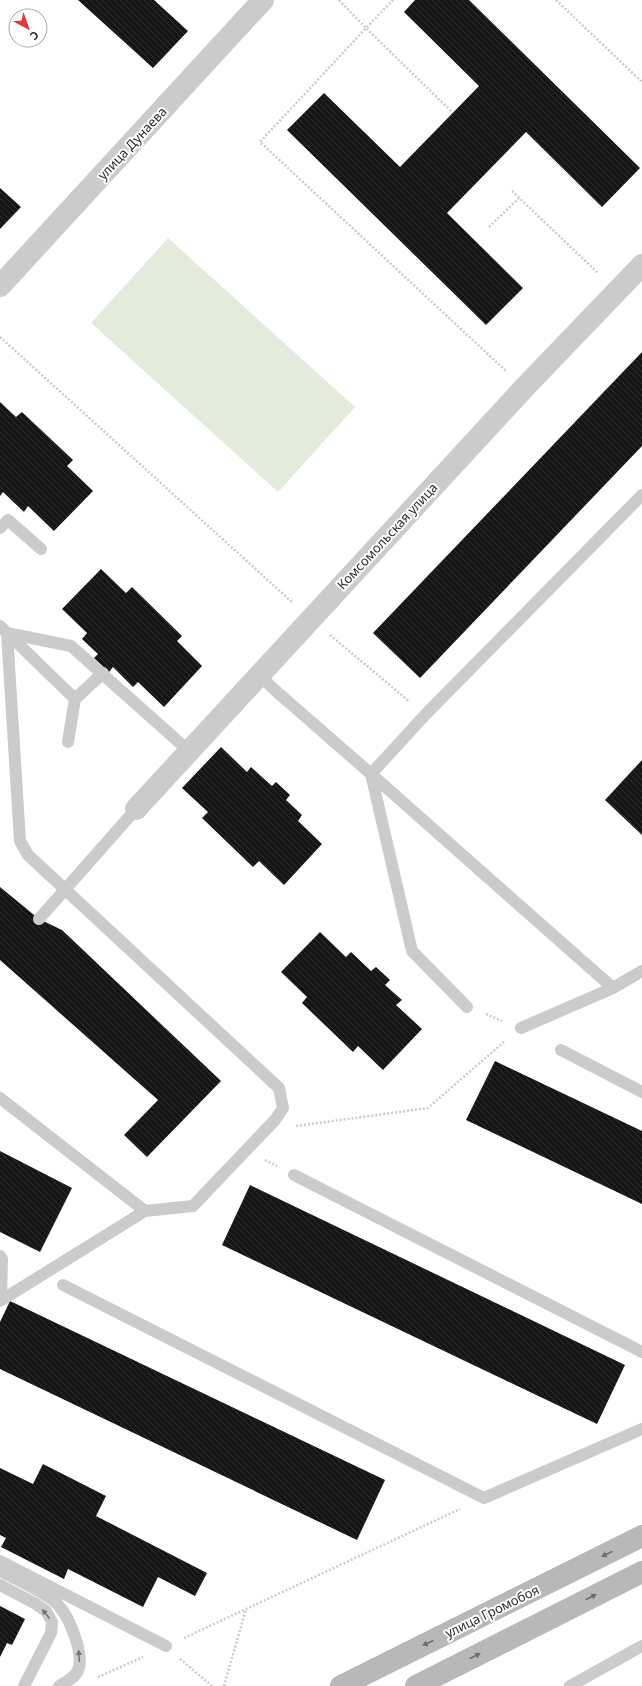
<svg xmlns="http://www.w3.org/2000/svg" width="642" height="1686" font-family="'Noto Sans',sans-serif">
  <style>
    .garden { fill: #e3ebdd }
    .building { fill: url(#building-back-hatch) }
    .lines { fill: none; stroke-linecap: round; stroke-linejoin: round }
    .path { stroke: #cbcbcb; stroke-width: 2.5; stroke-dasharray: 2 2; stroke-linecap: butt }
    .lane { stroke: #cbcbcb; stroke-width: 12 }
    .street { stroke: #cbcbcb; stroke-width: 22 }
    .secondary { stroke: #b8b8b8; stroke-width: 22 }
    .oneway { fill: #6c6c6c }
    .oneway2 { fill: #757575 }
    .labels { text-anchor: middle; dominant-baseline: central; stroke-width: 4; stroke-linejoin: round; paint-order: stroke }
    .street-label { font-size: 13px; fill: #2e2e2e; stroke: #fff }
  </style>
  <defs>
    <pattern id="building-back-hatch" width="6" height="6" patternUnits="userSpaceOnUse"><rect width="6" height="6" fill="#151515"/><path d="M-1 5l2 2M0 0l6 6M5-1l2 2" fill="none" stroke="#2f2f2f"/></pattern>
  </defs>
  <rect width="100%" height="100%" fill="#fff"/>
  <path class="garden" d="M168 238 355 407 278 492 91 323Z"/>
  <path class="building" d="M78 0H154L188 31 153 68Z
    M415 0H469L640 168 602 207 526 132 447 213 523 288 486 325 287 130 324 93 400 167 479 86 404 12Z
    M0 188 21 207 0 229Z
    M642 352V446L420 678 373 633Z
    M0 402 16 417 22 412 73 460 67 466 93 491 54 531 28 506 24 512 3 492 0 496Z
    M101 569 126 593 132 587 182 636 177 641 202 666 164 707 138 682 133 687 113 667 109 672 94 658 98 654 82 639 87 633 62 609Z
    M221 747 247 772 251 767 272 786 276 782 290 795 286 800 302 815 298 821 322 844 284 885 259 861 253 867 202 818 208 812 182 788Z
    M642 760V835L605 800Z
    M0 887 39 919 62 930 221 1081 147 1157 124 1135 158 1100 0 960Z
    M320 932 346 957 351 952 371 971 376 967 390 980 385 985 402 1000 396 1005 422 1029 383 1070 358 1046 353 1052 302 1003 307 997 281 972Z
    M495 1061 642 1131V1204L466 1120Z
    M0 1151 72 1188 40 1252 0 1232Z
    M250 1185 625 1365 597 1424 222 1245Z
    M10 1301 385 1480 357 1540 0 1369V1322Z
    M43 1464 106 1496 96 1516 207 1573 195 1596 158 1577 143 1607 68 1569 64 1579 1 1547 6 1538 0 1535V1468L33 1484Z
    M0 1606 25 1619 12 1645 7 1643 0 1657Z"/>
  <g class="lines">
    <path class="path" d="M339 0 366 28 393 0
      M556 0 642 82
      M451 111 366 28 260 142 506 371
      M512 191 598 273
      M489 227 519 198
      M0 337 293 603
      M330 635 410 702
      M486 1014 502 1021
      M296 1126 428 1108 505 1041
      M265 1160 277 1166
      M184 1638 460 1509
      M180 1659 212 1686
      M98 1677 143 1657
      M224 1686 246 1609"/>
    <path class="lane" d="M0 528 8 520 41 549
      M0 626 7 633 20 841 28 855 279 1088 283 1108 275 1120 193 1206 145 1211 0 1301
      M7 633 71 646 190 752
      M7 633 75 699
      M259 675 276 691 371 774 412 951 467 1007
      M68 742 75 699 103 673
      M39 919 136 809
      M613 988 371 774 425 715 642 495
      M521 1028 613 988 642 971
      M561 1050 642 1092
      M0 1098 145 1211
      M294 1175 642 1352
      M0 1256 2 1259 1 1300
      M63 1285 484 1498 642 1429
      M0 1561 166 1646
      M0 1571C17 1580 38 1589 54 1601 68 1612 83 1650 79 1668 76 1677 67 1682 59 1686
      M0 1585 36 1604 46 1611 52 1622 51 1633 24 1686
      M570 1686 642 1646"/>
    <path class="street" d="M0 286 263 0
      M136 809 525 387 642 265"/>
    <path class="secondary" d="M341 1686 642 1536
      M416 1686 642 1572"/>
  </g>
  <defs><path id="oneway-solid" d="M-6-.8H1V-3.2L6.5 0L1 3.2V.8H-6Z"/></defs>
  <g class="oneway">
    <use href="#oneway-solid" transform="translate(607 1554) rotate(154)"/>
    <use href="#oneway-solid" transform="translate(591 1597) rotate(-27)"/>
    <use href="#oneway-solid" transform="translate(428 1643) rotate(154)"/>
    <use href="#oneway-solid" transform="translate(475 1656) rotate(-27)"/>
  </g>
  <g class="oneway2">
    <use href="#oneway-solid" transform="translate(46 1614) rotate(-129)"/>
    <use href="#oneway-solid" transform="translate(79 1656) rotate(-94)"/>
  </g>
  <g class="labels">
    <g class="street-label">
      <text transform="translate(132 143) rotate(-47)">улица Дунаева</text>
      <text transform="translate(387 536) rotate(-47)">Комсомольская улица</text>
      <text transform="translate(492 1611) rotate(-26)">улица Громобоя</text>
    </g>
  </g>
  <g transform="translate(28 28) rotate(139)"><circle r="19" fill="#ffffff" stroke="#ababab"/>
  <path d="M0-3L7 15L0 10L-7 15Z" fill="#e03b36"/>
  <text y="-6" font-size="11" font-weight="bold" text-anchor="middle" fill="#2e2e2e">С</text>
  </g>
</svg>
